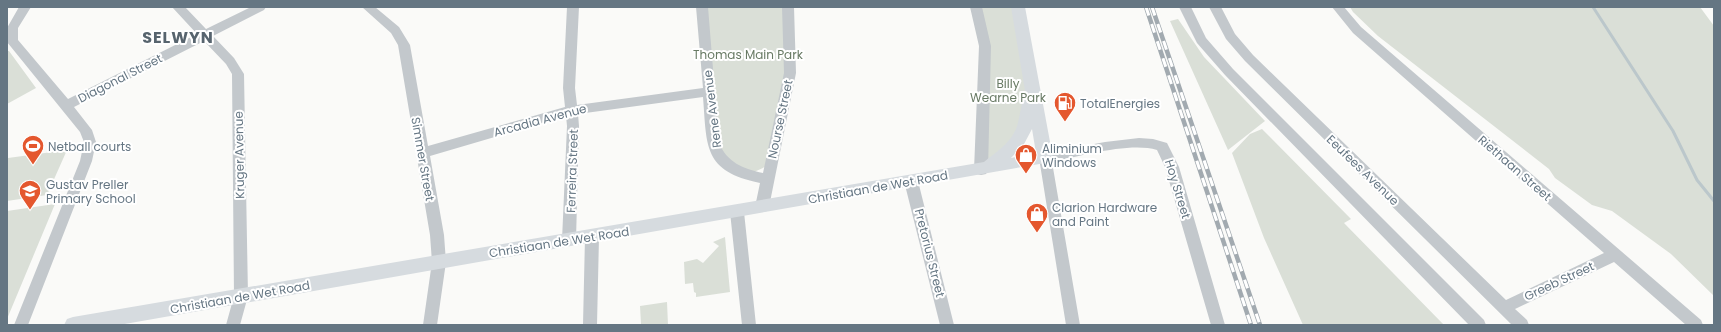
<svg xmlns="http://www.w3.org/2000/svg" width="1721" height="332" font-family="Poppins,sans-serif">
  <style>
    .green { fill: #dadfd7 }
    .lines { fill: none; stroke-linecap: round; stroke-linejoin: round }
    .stream { stroke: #bbc7cb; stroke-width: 3 }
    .minor { fill: #c3c8cc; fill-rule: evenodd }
    .major { fill: #d6dbdf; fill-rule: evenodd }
    .rail-casing { stroke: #a2aab0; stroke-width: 4.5 }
    .rail { stroke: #fff; stroke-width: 3; stroke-dasharray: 9; stroke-linecap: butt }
    .labels { text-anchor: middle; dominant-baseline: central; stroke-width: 4; stroke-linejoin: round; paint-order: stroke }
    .park-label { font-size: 12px; fill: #687a64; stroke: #fff }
    .street-label { font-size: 12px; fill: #657683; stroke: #fff }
    .poi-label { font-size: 12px; fill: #657683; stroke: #fff; text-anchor: start }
    .district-label { font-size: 16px; font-weight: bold; letter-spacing: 1px; fill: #57646e; stroke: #fff }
  </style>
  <rect width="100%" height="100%" fill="#fafaf8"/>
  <path class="green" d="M705 7H786L787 70 767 166 754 172 738 168 719 150Z
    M979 7H1013L1027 88 1021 132 985 165Z
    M1350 7H1700L1714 26V296L1671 254 1612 211 1592 205 1555 178 1549 169 1378 36 1353 12Z
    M1178 19 1204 57 1265 121 1228 150 1170 21Z
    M7 51H9L36 88 7 104Z
    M1262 129 1351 219 1344 223 1444 325H1303L1264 238 1232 153 1250 134Z
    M67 150 47 195 7 201 8 158Z
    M55 204 7 319V211Z
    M725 237 730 292 696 297V293L694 292 693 283 685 284 684 262 697 259 703 263 719 246 713 242Z
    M667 302 668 325H637L641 324 640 306Z"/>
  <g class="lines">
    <path class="stream" d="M1593 7 1673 131 1697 180 1714 201"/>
    <path class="minor" d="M19 7H31L18 28V40L68 99 197 34 172 7H185L206 29 251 7H266L264 10 213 36 234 58 244 74 248 296 240 325H226L234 296 232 74 226 64 204 41 74 107 92 130 96 142 92 161 28 325H14L80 161 84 142 80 132 7 42V28Z
      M362 7H375L399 27 410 45 428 146 565 107 563 88 567 7H579L575 88 577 105 703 88 696 7H708L719 143C727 162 743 169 763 173L784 73 782 7H794L796 73 769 207 767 211 762 212 757 211 755 207 760 183C703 171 707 147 703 97L578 114 579 126 576 240 574 244 569 246 564 244 562 240 567 126 566 116 430 156 444 235 446 262 437 325H423L432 262 430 235 398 45 391 33Z
      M970 7H982L991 46 988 170 986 174 981 175 976 174 974 170 979 46Z
      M1179 7H1191L1206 38 1233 69 1484 320 1486 325H1469L1225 75 1197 43Z
      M1209 7H1221L1235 34 1253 55 1506 300 1604 253 1353 33 1332 7H1344L1361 27 1701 320 1703 325H1686L1614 262 1515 309 1527 320 1529 325H1512L1245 61 1226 39Z
      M1139 138 1153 139 1167 143 1179 167 1225 325H1211L1165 167 1157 150C1130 142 1081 156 1052 162L1080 325H1066L1039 158 1040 154 1045 153 1105 142Z
      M911 176 916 177 918 181 954 325H940L904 181 906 177Z
      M737 207 742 208 744 212 756 325H742L730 212 732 208Z
      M592 231 597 233 599 237 597 325H583L585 237 587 233Z"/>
    <path class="major" d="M1011 7H1025L1053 158 1051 162 119 325H64L67 319 73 317 984 162C995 153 1009 144 1015 131 1020 123 1020 101 1026 97ZM1032 129 1036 153 1011 158 1024 144Z"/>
    <g class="rail-casing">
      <path id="rail" d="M1146 7 1251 325
        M1152 7 1260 325"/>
    </g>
    <use href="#rail" class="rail"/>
  </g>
  <defs>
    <g id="fuel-pin" transform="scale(1.15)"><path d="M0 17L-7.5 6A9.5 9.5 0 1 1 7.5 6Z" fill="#e4572e" stroke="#fff"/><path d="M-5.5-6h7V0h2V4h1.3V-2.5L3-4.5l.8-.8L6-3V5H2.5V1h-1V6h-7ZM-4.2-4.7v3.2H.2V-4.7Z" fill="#fff"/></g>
    <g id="stadium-pin" transform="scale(1.15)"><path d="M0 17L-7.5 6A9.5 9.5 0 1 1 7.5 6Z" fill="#e4572e" stroke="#fff"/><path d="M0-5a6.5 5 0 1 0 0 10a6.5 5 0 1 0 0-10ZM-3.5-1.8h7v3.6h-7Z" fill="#fff"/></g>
    <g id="shop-pin" transform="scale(1.15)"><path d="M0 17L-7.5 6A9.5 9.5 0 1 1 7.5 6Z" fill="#e4572e" stroke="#fff"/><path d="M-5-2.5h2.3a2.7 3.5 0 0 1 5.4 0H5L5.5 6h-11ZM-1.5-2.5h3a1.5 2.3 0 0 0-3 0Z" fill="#fff"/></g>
    <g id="school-pin" transform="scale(1.15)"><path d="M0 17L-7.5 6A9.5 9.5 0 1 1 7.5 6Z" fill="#e4572e" stroke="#fff"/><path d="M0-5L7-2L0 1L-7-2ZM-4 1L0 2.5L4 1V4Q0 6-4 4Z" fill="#fff"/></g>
  </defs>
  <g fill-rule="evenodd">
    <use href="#fuel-pin" x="1065" y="103"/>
    <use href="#stadium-pin" x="33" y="146"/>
    <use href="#shop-pin" x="1026" y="155"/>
    <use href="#school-pin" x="30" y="191"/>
    <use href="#shop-pin" x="1037" y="214"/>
  </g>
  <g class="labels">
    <g class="park-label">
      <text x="748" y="54">Thomas Main Park</text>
      <text x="1008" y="83">Billy<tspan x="1008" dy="14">Wearne Park</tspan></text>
    </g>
    <g class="street-label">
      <text transform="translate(120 78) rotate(-27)">Diagonal Street</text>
      <text transform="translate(712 109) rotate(-97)">Rene Avenue</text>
      <text transform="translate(780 119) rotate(-78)">Nourse Street</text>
      <text transform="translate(540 120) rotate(-15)">Arcadia Avenue</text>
      <text transform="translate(239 155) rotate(-91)">Kruger Avenue</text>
      <text transform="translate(423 159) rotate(80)">Simmer Street</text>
      <text transform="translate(1515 168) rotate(41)">Riethaan Street</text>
      <text transform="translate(1363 170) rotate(44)">Eeufees Avenue</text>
      <text transform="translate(572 171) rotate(-88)">Ferreira Street</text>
      <text transform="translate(878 187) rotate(-10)">Christiaan de Wet Road</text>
      <text transform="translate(1178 189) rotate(73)">Hoy Street</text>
      <text transform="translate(559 242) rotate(-9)">Christiaan de Wet Road</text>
      <text transform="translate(930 253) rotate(76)">Pretorius Street</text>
      <text transform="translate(1559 281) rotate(-25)">Greeb Street</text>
      <text transform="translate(240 297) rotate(-10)">Christiaan de Wet Road</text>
    </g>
    <g class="poi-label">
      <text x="1080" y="103">TotalEnergies</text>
      <text x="48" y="146">Netball courts</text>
      <text x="1042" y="148">Aliminium<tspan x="1042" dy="14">Windows</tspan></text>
      <text x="46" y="184">Gustav Preller<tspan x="46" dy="14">Primary School</tspan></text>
      <text x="1052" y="207">Clarion Hardware<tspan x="1052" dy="14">and Paint</tspan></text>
    </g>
    <g class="district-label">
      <text x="178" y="37">SELWYN</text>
    </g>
  </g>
  <rect width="1721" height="332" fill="none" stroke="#657683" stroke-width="16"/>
</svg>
